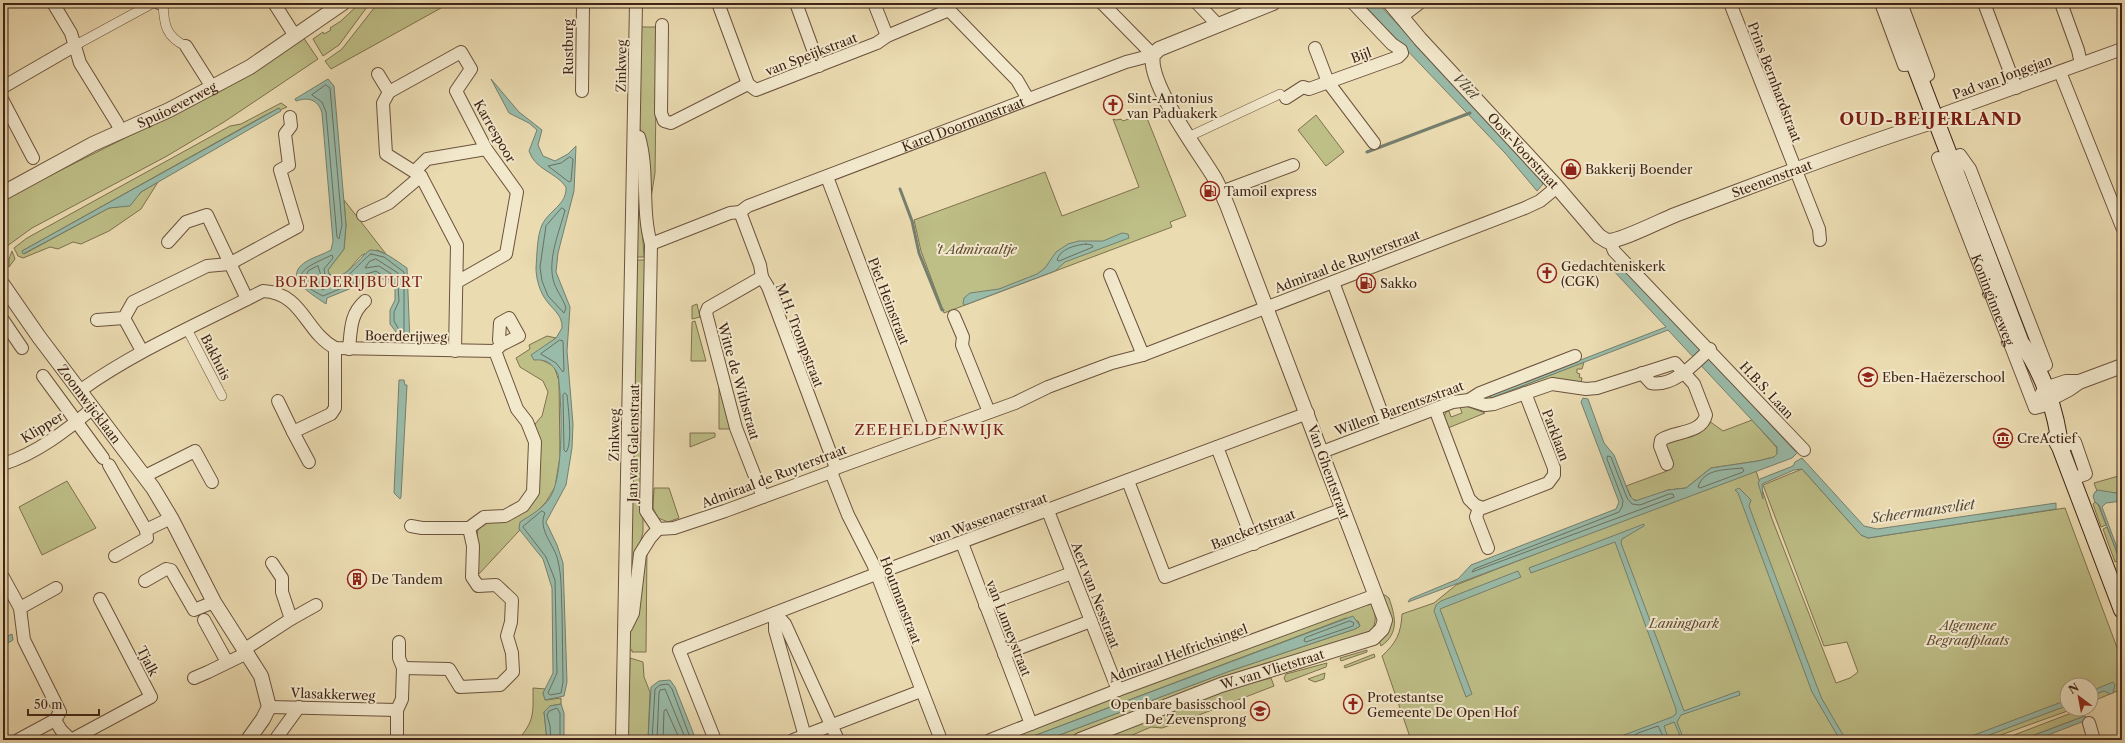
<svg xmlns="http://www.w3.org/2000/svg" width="2125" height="743" font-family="'Libre Caslon Text',serif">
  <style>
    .green { fill: #bebe87; stroke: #7f714e }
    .water { fill: #99bba9; stroke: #757f6e }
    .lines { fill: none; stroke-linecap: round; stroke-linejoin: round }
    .shore { stroke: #6c7060; stroke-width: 1 }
    .stream { stroke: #757f6e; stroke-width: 3 }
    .pedestrian-casing { stroke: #6b523d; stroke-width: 10 }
    .minor-casing { stroke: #6b523d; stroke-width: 14 }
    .tertiary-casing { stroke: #6b523d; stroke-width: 16 }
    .secondary-casing { stroke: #402416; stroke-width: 18 }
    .pedestrian { stroke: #f2e8cc; stroke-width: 9 }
    .minor { stroke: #f2e8cc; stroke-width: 12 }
    .tertiary { stroke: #f2e8cc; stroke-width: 14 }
    .secondary { stroke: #f2e8cc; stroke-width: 16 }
    .labels { text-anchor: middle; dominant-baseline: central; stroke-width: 4; stroke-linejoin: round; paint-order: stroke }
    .street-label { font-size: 13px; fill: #402416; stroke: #f2e8cc }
    .poi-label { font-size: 13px; fill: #402416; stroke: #f2e8cc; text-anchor: start }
    .park-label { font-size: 13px; font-style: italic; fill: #604a32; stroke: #f2e8cc }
    .water-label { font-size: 14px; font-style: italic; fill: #564a3b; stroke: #f2e8cc }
    .neighbourhood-label { font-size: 14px; letter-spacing: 1px; fill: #7a1f14; stroke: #f2e8cc }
    .quarter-label { font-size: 15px; letter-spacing: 1px; fill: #7a1f14; stroke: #f2e8cc }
    .district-label { font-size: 17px; font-weight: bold; letter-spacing: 1px; fill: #7a1f14; stroke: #f2e8cc }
  </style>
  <rect width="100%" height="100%" fill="#ebdbb1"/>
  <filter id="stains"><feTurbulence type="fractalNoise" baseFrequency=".005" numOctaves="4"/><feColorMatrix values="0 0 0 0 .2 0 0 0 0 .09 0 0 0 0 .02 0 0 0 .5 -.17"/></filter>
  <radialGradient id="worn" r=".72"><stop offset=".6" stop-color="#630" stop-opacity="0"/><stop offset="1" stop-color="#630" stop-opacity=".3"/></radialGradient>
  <path class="green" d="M360 3H370L339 45 323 56 313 39 323 32 324 34 331 30 330 28 341 21Z
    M378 3H450L331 69 325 61 342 49Z
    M641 27H657L655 173 651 198 644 143 637 119Z
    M303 37 318 59 224 122 167 156 32 228 3 249V199L157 122Z
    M281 103 287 107 280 110 279 108 260 118 22 251 24 254 109 208 130 205 141 192 158 182 141 209 109 231 81 244 73 242 58 249 50 247 23 258 18 256 14 248 27 238 230 126 241 124Z
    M1145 113 1186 216 1170 222 1172 227 944 313 921 251 914 220 1045 172 1062 216 1139 187 1113 119 1116 120 1121 119 1123 121Z
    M1316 115 1344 152 1326 166 1298 130Z
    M637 145 644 257H634Z
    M344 200 386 254 377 250C373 252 366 253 362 255 352 263 345 283 329 274L328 270 344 249 346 225Z
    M12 251 15 259 9 267V259Z
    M634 260H647L643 396H632Z
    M697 304 700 317 692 319V306Z
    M695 321 706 361H691L692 322Z
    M547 336 556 338 547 345 540 359 554 366 559 381 560 457 555 487 546 502 478 575 473 573 478 529 491 519 525 508 536 431 535 424 542 416 548 392 543 381 520 367 516 358 530 349 529 345Z
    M1584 362 1582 369H1577V373L1580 374 1579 377 1582 378 1581 383 1492 401 1477 397 1490 395 1491 398Z
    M719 384 733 429H719Z
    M632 399H643V532L637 556 631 606 629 573Z
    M1466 406 1485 413 1448 428 1444 417 1446 412 1449 411 1451 417 1462 413 1460 407Z
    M1702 416 1723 431 1752 420 1777 448V454L1774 457 1758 461 1711 468 1686 488 1668 490 1639 501 1632 499 1626 486 1667 471 1655 438 1681 431Z
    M690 433H715V437L690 447Z
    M1802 469 1861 535 1868 538 2065 508 2122 661V689L2091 702V685H2067V709H2073L1987 740H1411L1382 656C1396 643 1401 634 1402 614L1434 603 1456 585 1602 528 1756 471 1772 519 1836 683 1850 678 1858 672 1847 642 1824 646 1763 485Z
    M2122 475V494L2097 491 2094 483Z
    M67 481 96 528 42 555 19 507Z
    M654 488H669L679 518 668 522 658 518 653 508Z
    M2095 502 2098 504 2106 525 2101 527 2093 504Z
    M2107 527 2120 560 2115 562 2103 529Z
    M647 548 646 652H632V650H628L629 633 638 616 642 562Z
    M1385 595 1389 598C1395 616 1400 633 1381 646L1379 641 1387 633 1381 596Z
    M1364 603 1368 605 1372 604C1376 616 1377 621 1371 632L1128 716 1066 740H1046L1230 671 1355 629 1360 626 1358 621 1346 618 1023 740H1003Z
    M1367 650V652L1341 661 1340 658Z
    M1374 654 1375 657 1345 668 1344 666Z
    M630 658 643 662 644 677 650 692 648 740H628Z
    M1327 663 1326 667 1286 682 1284 678 1286 674Z
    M1325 673 1324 679 1315 682 1308 679Z
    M1271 678 1274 686 1199 715 1162 728 1151 727 1121 740H1096L1221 691Z
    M533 688 546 689 543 693 546 700 561 698V704L550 706 544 712 547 740H518C535 720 533 713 533 688Z
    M2082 709 2085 716 2021 740H2001Z"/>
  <path class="water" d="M1362 3H1378L1540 179 1543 184 1537 191 1505 153Z
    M328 79 334 86 346 225 344 249 328 270 329 274C345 283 358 258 370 250 384 250 395 260 407 268L410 343H395L396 332 390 324V310L395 300V287L377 275 359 281V285L327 298 326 304C310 293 278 275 311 259 317 256 324 254 331 250L333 241 322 113C318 99 308 97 296 101L295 99Z
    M491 79 519 112 542 130 538 145 543 156 555 161 568 154 576 146 574 191 558 253 556 272 570 307 567 351 573 424 572 448 566 485 546 522 557 545 563 563 567 682 564 696 545 700 543 693 553 673 552 588 543 559 519 529 520 522C531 515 544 508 551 496 564 473 562 401 558 374 552 363 546 359 534 360L531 355 556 338 562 328C563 314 551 309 544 297 539 289 536 277 536 268 537 255 537 236 542 225 549 210 567 205 566 187 556 172 535 170 529 151L537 130 529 123 509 113Z
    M279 108 281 111 141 192 130 206 109 208 23 254 22 251Z
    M1122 233 1128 234 1129 238 1065 262 1055 271 965 305 963 304 964 298 970 293 999 289 1037 274 1045 268 1056 252 1068 244 1079 241H1103Z
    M1618 261 1795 451 1798 452 1792 458 1408 602 1410 599 1458 579 1471 565 1616 509 1619 502 1581 402 1583 398 1588 399 1604 443 1614 455 1630 496 1635 501 1668 490 1686 488 1711 468 1758 461 1774 457 1777 454V447L1668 330 1491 398 1490 395 1666 327 1611 268Z
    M399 380H404L405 385H407L401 497 400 499 394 493Z
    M1802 458 1864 526 1877 529 2056 503V509L1868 538 1861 535 1802 469 1794 470 1762 484 1763 499 1758 483 1760 479 1793 466 1795 462Z
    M1739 488 1751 500 1749 506 1816 684 1822 699 1846 740H1840L1812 692 1738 493 1735 490Z
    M2098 490 2122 494V501L2106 503 2102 507 2122 561V566L2099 505 2095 502 2093 496 2095 492Z
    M1644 524V526L1622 539 1621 543 1684 711 1739 691 1740 695 1681 715 1677 722 1684 740H1682L1674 722 1664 726 1669 740H1624V735L1672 717 1676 714V709L1615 542 1531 573 1529 568Z
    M1518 571 1521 577 1440 609 1472 694 1466 697 1434 611 1436 605 1441 601Z
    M1353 616 1360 626 1355 629 1230 671 1046 740H1023Z
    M12 634 13 640 3 646V638Z
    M670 680 675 687 696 740H648L651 687 659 681Z
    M2113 682 2115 685 2113 693 2110 694 2104 691 2091 696V691Z
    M2067 700V706L2058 709 1976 740H1961Z
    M561 704 564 713V740H547L544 712 550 706Z
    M2085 716 2087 720 2035 740H2021Z"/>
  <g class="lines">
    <path class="shore" d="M326 85 330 88 342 225 339 239 337 237 326 112 322 102 312 95Z
      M570 157 573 159 571 181 569 182 548 166 561 163Z
      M562 208 565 210C560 230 548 257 553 279 555 289 563 298 566 308L564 313 548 296 542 281 540 267 546 226Z
      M1086 244 1092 245 1093 247 1059 261 1057 260C1060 249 1075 245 1086 244Z
      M371 254 384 257 404 272V339L400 338 398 328 394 321V312L399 301 398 286 376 271 357 277 354 283 323 296C282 276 306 267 332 255L333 258 324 269 325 275C340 294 359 261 371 254Z
      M376 259 398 273 399 276 396 277 379 266 365 268 369 262Z
      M318 266 322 279 330 285 323 290 308 280 306 276 308 271Z
      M560 340 563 341 564 370 563 372 556 363 541 354Z
      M565 393 567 395C568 406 573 444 566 452L564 450 563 395Z
      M1608 456 1611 457 1627 498 1632 504 1640 505 1669 494H1673L1674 497 1472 572 1474 569 1619 512 1622 507 1623 501 1607 459Z
      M1742 468 1744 470 1743 472 1700 488 1698 487C1704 468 1726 470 1742 468Z
      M542 511 545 513C537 530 555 545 558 561 562 577 561 595 562 611 562 635 563 658 563 682L561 693 550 695 548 693 557 673 555 580 546 557 523 527Z
      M1350 621 1354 623 1353 626 1306 642 1304 641 1305 638Z
      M551 740 550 726 547 715 549 711 557 708 560 713V740
      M652 740 655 689 660 685 668 684 672 689 691 740
      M657 740 659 693 660 690 665 689 686 740
      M663 740 664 711 666 709 680 740
      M1627 740 1638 733 1658 726 1665 740"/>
    <path class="stream" d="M1367 152 1470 113
      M900 189 912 221 919 253 942 310H943"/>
    <g class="pedestrian-casing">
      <path id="pedestrian" d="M163 4C164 23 165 37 186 46
        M74 46 153 3
        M1188 137 1280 94
        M187 329 222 396"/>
    </g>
    <g class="minor-casing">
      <g id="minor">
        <path d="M53 3 71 33 80 63 117 123 121 132"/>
        <path d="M159 3H164"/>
        <path d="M274 3 295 36"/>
        <path d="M718 3 748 84"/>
        <path d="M796 3 819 66"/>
        <path d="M874 3 887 36"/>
        <path d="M1102 3 1153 55"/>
        <path d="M1197 3 1218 25"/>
        <path d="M1730 3 1819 229 1820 240"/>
        <path d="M1881 3 1904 65 1914 64"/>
        <path d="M1901 3 1928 75 1920 80"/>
        <path d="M1984 3 2016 88"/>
        <path d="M2061 3 2078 50 2081 64"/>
        <path d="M662 25 661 113 664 121 671 123 748 84 756 90 877 43 887 36 949 10 1017 80 1028 99"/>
        <path d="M186 46 212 87"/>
        <path d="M1315 48 1328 82 1374 143"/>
        <path d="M2060 72 2122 227"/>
        <path d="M378 74 389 92"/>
        <path d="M3 87 74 46"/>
        <path d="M582 91 583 3"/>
        <path d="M1286 98 1303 87 1309 89 1398 57 1402 53 1401 50 1392 44 1353 3"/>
        <path d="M3 101 33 158"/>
        <path d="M1934 119 1945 113 2122 49"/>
        <path d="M1960 155 1970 169 2046 365 2036 369"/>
        <path id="s1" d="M1938 158 2035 408 2051 404"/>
        <path d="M415 171 427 159 486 149"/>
        <path d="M827 177 925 435"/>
        <path d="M1221 192 1293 165"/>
        <path d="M740 212 760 265 762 277 768 287 836 468"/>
        <path d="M363 215 389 203 421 176"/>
        <path d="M1610 241 1614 251 1804 450"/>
        <path d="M168 242 186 222 207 215 247 299"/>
        <path id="s2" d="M651 244 730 213 740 212 748 206 1126 62 1153 55"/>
        <path d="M1110 275 1143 355"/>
        <path d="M762 277 708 308 706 313 736 428 763 497"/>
        <path d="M1333 282 1387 427"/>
        <path d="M954 316 963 337 962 345 989 412"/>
        <path d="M124 318 142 351"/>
        <path d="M3 320 22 348"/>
        <path d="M97 320 124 318 133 302 207 266 229 264 297 227 280 170 289 165 285 134 291 126 290 117"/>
        <path d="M349 349C351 330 350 314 365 301"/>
        <path d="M455 351 457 245 421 176 386 154 383 103 389 92 461 52 471 69 456 91 486 149 517 192 506 254 457 282"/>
        <path d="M495 351 501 345 519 336 509 318 500 323 499 340 501 345"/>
        <path d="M1642 373 1651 383C1674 387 1694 364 1710 349"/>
        <path d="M43 376 103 458"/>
        <path d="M81 390C137 350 201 323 263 291 303 293 305 332 335 348L495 351 517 409 527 422 535 442 533 492 523 506 505 516 484 517 469 528H422L411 526"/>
        <path d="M1469 400 1485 405 1494 404 1552 384 1586 389 1597 388 1675 363 1694 384 1706 415C1702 434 1674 431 1661 440L1660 446 1667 464"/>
        <path d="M278 401 293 432"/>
        <path d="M1435 409 1469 499 1475 505 1483 508 1548 483 1554 475V468L1525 393"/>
        <path d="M1217 447 1254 544"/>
        <path d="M2060 447 2075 442 2086 474 2072 479"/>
        <path d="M1322 452 1453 402 1469 400 1480 393 1575 356"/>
        <path d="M309 462 293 432 331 414 335 408V348"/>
        <path d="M3 464C36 454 67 430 93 408"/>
        <path d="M109 465 146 530 171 518"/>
        <path d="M831 472 848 515 873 564 941 740"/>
        <path d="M145 476 195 451 212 482"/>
        <path d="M1128 481 1165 577 1343 509"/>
        <path d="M1479 508 1476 517 1488 548"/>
        <path d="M1048 511 1118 690"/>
        <path d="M658 529 674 528 725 511 831 472 836 468 1015 403 1048 387 1112 363 1143 355 1525 208 1540 201 1557 187"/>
        <path d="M962 543 1031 724"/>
        <path d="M115 556 147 538 146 530"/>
        <path d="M3 577 20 608 24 640 60 712 55 720 61 730 71 740"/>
        <path d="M145 581 166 569 171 570 194 610 214 602"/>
        <path d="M985 605 1072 573"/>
        <path d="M20 608 56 588"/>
        <path d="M291 619 316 605"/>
        <path d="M204 620 227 662"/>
        <path d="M626 627 633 613 640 554 650 538 658 529 646 511 651 244C641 209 649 171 639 137"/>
        <path d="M245 649 291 619 282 592V578L272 563"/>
        <path d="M1004 654 1091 621"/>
        <path d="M403 668 449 669 460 687 500 685 513 672 512 653 507 636 511 622 512 600 496 585 478 586 472 577 473 546 469 528"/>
        <path d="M194 678 208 672 247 653"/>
        <path d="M269 707 397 710"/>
        <path d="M2089 723 2094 740"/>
        <path d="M18 740 55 720"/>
        <path d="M71 740 151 697 100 599"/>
        <path d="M275 740 299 707"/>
        <path d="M397 740V710L402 699 403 668 399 658V642"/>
        <path d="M622 740 636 3"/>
        <path d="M715 740 679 650 889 569 1308 413"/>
        <path d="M793 740 921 691"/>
        <path d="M806 740 775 630V613L785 624 838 740"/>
        <path d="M990 740 1118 690 1376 595"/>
      </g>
    </g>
    <g class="tertiary-casing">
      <g id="tertiary">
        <path id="s3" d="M1390 3 1420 39 1557 187 1599 236 1607 241C1619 242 1660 221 1675 215 1758 184 1841 151 1926 124L1934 119"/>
        <path d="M1401 16 1418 3"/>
        <path id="s4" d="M3 193 93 144 169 110 250 67 343 3"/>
        <path id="s5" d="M3 285 39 337 153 488 171 518 214 602 261 676 269 707 263 719 248 740"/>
        <path d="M2079 382 2069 389 2050 399 2041 396 2045 389 2066 382H2079L2122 366"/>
        <path id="s6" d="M1080 740 1221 685 1373 638 1382 629 1385 620 1227 205C1223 196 1219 186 1214 177 1199 152 1147 83 1153 55L1159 49 1273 3"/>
      </g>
    </g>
    <g class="secondary-casing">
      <path id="secondary" d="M1891 3 2021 343C2042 369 2057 414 2060 447
        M2055 438 2060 447 2122 610"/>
    </g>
    <use href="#pedestrian" class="pedestrian"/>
    <use href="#minor" class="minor"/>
    <use href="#tertiary" class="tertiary"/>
    <use href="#secondary" class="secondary"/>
  </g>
  <defs>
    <g id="church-ring" transform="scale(1)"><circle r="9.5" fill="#f2e8cc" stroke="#8f2418" stroke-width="1.5"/><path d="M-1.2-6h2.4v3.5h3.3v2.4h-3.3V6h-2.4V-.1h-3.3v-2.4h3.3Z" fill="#8f2418"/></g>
    <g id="shop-ring" transform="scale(1)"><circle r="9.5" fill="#f2e8cc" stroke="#8f2418" stroke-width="1.5"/><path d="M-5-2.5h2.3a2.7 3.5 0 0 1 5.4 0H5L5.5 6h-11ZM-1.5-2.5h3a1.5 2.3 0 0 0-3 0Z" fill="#8f2418"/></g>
    <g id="fuel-ring" transform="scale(1)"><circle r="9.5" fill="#f2e8cc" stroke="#8f2418" stroke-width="1.5"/><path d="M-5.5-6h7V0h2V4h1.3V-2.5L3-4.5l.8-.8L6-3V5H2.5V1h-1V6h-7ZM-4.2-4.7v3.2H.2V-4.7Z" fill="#8f2418"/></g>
    <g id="school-ring" transform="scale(1)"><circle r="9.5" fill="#f2e8cc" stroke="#8f2418" stroke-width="1.5"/><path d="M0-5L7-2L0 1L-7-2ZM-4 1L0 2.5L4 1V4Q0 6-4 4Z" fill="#8f2418"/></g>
    <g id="museum-ring" transform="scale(1)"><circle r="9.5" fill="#f2e8cc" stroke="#8f2418" stroke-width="1.5"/><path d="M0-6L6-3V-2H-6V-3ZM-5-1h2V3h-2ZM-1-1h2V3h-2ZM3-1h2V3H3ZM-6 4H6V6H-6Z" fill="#8f2418"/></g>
    <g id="building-ring" transform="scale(1)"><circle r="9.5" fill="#f2e8cc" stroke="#8f2418" stroke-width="1.5"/><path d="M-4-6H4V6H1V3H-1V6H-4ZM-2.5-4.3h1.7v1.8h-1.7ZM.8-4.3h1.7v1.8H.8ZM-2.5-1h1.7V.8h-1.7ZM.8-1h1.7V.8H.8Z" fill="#8f2418"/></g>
  </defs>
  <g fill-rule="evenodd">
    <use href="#church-ring" x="1113" y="105"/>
    <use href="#shop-ring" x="1571" y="169"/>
    <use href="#fuel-ring" x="1210" y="191"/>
    <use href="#church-ring" x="1547" y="273"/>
    <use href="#fuel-ring" x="1366" y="283"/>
    <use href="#school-ring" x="1868" y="377"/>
    <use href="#museum-ring" x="2003" y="438"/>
    <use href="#building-ring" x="357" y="579"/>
    <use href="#church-ring" x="1353" y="704"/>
    <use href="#school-ring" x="1260" y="711"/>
  </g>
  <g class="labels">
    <g class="street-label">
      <text transform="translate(568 47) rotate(-90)">Rustburg</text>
      <text transform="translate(811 54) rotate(-21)">van Speijkstraat</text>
      <text transform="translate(1361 55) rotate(-20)">Bijl</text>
      <text transform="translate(621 66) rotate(-89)">Zinkweg</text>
      <text transform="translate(2002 77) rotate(-20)">Pad van Jongejan</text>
      <text transform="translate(1775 82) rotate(69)">Prins Bernhardstraat</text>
      <text stroke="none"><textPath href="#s4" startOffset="195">Spuioeverweg</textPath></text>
      <text stroke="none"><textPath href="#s2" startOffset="335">Karel Doormanstraat</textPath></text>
      <text transform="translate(495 131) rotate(60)">Karrespoor</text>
      <text stroke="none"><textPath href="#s3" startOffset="199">Oost-Voorstraat</textPath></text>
      <text stroke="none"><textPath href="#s3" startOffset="499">Steenenstraat</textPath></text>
      <text transform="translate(1347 261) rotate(-21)">Admiraal de Ruyterstraat</text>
      <text stroke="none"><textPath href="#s1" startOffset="152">Koninginneweg</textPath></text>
      <text transform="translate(889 301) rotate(69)">Piet Heinstraat</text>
      <text transform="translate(800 335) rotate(69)">M.H. Trompstraat</text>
      <text transform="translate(406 336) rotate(1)">Boerderijweg</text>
      <text transform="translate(216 357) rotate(63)">Bakhuis</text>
      <text transform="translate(739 381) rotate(74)">Witte de Withstraat</text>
      <text transform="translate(1767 390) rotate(47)">H.B.S. Laan</text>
      <text stroke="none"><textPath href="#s5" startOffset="147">Zoomwijcklaan</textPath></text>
      <text transform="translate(1399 408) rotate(-20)">Willem Barentszstraat</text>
      <text transform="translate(42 427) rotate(-32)">Klipper</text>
      <text transform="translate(614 435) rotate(-89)">Zinkweg</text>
      <text transform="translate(1556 435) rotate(69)">Parklaan</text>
      <text transform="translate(633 443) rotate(-89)">Jan van Galenstraat</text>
      <text transform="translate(1329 472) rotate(70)">Van Ghentstraat</text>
      <text transform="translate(774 476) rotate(-21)">Admiraal de Ruyterstraat</text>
      <text transform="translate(988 518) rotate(-20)">van Wassenaerstraat</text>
      <text transform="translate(1253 529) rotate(-21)">Banckertstraat</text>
      <text transform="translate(1096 595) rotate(69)">Aert van Nesstraat</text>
      <text transform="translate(901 600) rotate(69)">Houtmanstraat</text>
      <text transform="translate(1009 628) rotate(69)">van Lumeystraat</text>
      <text transform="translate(1178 653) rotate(-20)">Admiraal Helfrichsingel</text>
      <text transform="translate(148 661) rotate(63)">Tjalk</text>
      <text stroke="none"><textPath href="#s6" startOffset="205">W. van Vlietstraat</textPath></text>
      <text transform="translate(333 694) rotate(2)">Vlasakkerweg</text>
    </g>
    <g class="poi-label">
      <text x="1127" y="98">Sint-Antonius<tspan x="1127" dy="15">van Paduakerk</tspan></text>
      <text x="1585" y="169">Bakkerij Boender</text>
      <text x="1224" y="191">Tamoil express</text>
      <text x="1561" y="266">Gedachteniskerk<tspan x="1561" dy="15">(CGK)</tspan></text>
      <text x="1380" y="283">Sakko</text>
      <text x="1882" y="377">Eben-Haëzerschool</text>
      <text x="2017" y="438">CreActief</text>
      <text x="371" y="579">De Tandem</text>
      <text x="1367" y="697">Protestantse<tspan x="1367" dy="15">Gemeente De Open Hof</tspan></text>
      <text x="1246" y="704" text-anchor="end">Openbare basisschool<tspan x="1246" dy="15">De Zevensprong</tspan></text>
    </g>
    <g class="park-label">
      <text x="976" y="249">'t Admiraaltje</text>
      <text x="1684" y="623">Laningpark</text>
      <text x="1968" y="625">Algemene<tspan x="1968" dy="15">Begraafplaats</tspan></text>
    </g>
    <g class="water-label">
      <text transform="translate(1466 86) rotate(47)">Vliet</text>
      <text transform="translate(1923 511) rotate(-8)">Scheermansvliet</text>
    </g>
    <g class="neighbourhood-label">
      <text x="349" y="282">BOERDERIJBUURT</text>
    </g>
    <g class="quarter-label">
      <text x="930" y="429">ZEEHELDENWIJK</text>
    </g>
    <g class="district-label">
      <text x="1931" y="119">OUD-BEIJERLAND</text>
    </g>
  </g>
  <rect width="2125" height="743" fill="none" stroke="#ebdbb1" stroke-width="16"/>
  <rect x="4" y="4" width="2117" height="735" fill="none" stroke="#402416" stroke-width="2"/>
  <rect x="8" y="8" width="2109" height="727" fill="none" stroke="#402416"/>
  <g transform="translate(2079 697) rotate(328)"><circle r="19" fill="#f2e8cc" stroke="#ab9a83"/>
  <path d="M0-3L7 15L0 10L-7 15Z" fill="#8f2418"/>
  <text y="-6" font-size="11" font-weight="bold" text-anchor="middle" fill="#402416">N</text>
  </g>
  <path d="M28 709v6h71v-6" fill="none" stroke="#402416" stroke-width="2"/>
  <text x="34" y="709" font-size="12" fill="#402416" stroke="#f2e8cc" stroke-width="3" paint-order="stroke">50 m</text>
  <rect width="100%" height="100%" filter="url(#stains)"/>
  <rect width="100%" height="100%" fill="url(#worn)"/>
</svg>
